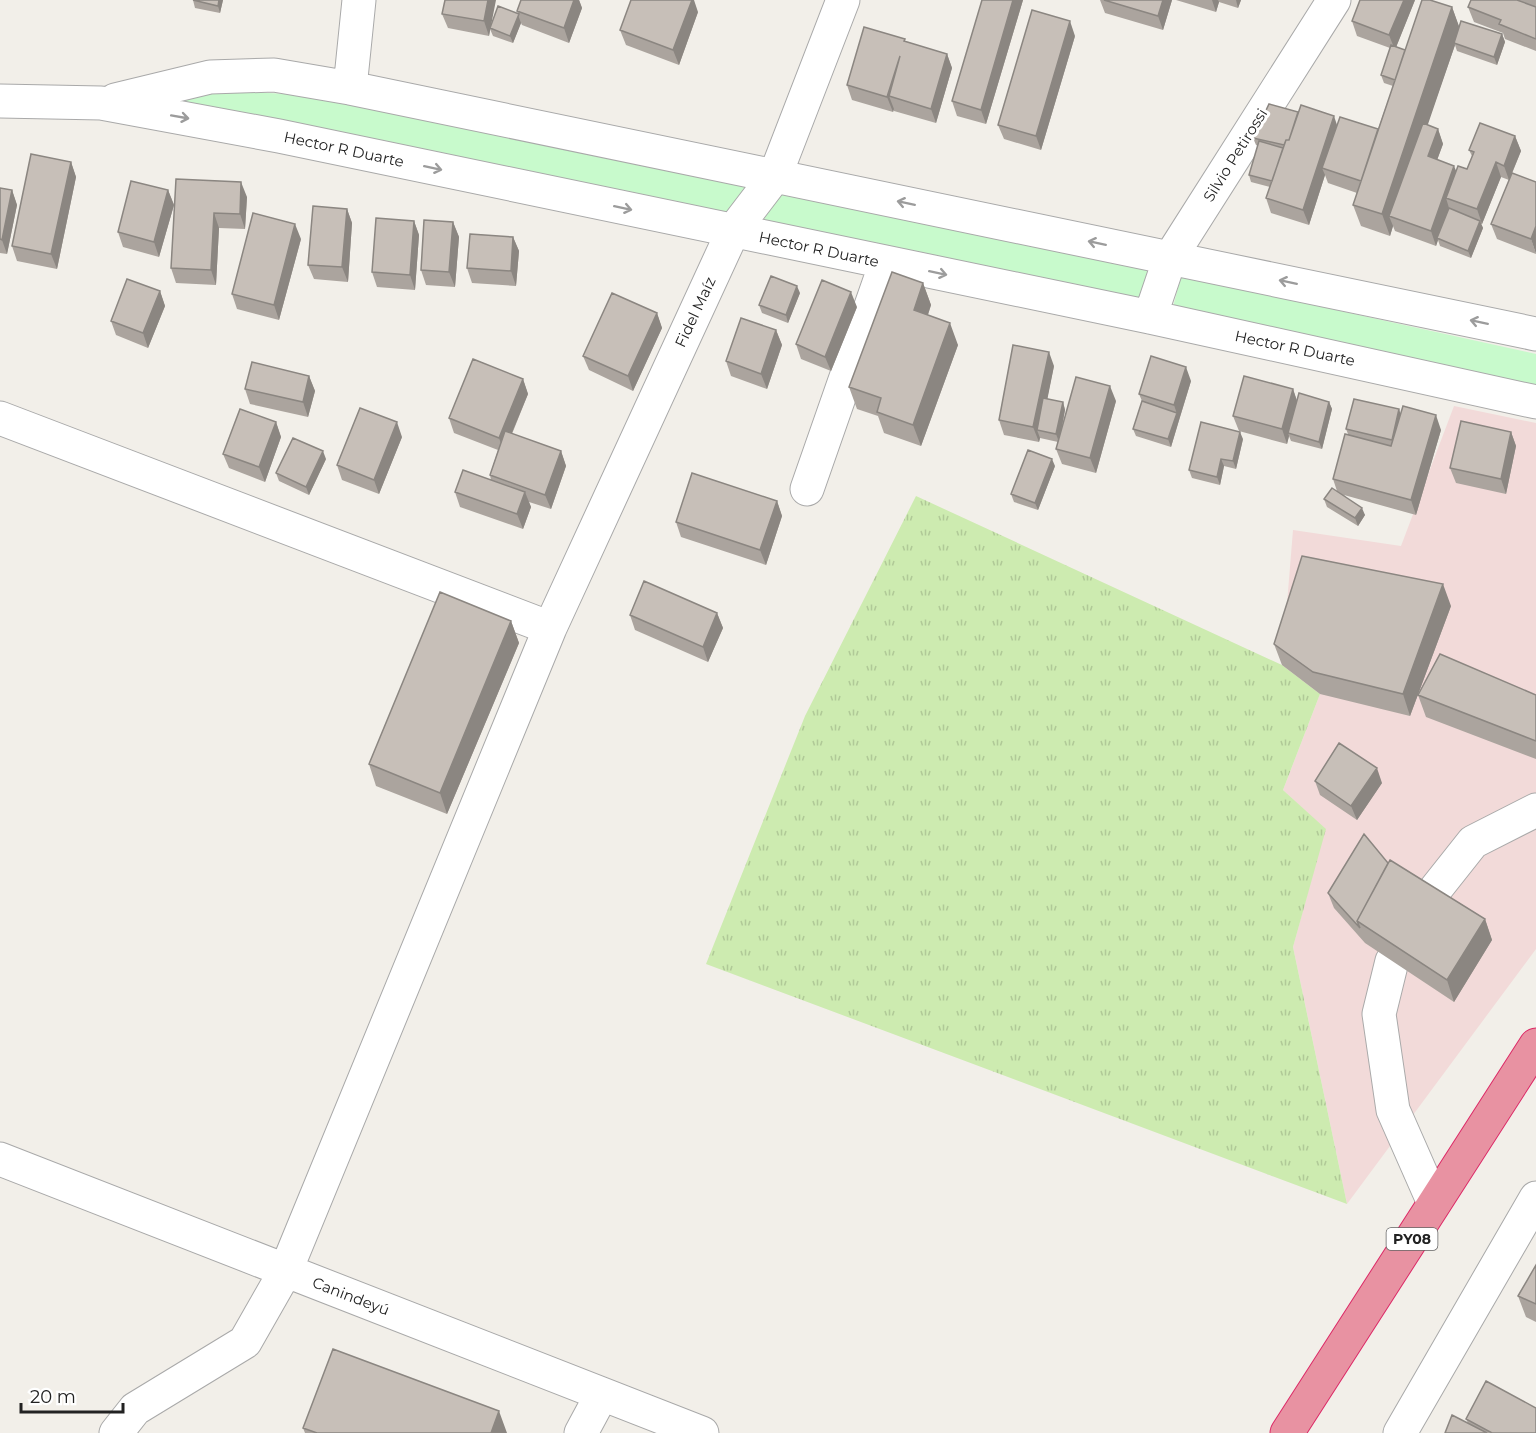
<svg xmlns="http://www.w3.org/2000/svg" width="1536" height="1433" font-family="Montserrat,sans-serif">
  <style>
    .commercial { fill: #f2dad9 }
    .grass { fill: url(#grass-tufts) }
    .park { fill: #c8facc }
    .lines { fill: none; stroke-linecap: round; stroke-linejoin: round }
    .minor-casing { stroke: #a9a9a9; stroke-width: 35 }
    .highway-casing { stroke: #dc2a67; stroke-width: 35 }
    .minor { stroke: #fff; stroke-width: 33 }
    .highway { stroke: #e892a2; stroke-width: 33 }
    .wall { fill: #aba49e }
    .shaded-wall { fill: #8b8681 }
    .building { fill: #c7bfb8; stroke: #8b8681; stroke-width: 1.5 }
    .oneway { stroke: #9c9c9c }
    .labels { text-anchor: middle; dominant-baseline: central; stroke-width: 6; stroke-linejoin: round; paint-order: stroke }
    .shield { fill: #fff; stroke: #646464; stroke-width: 1.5 }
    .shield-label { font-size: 14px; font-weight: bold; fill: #222 }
    .street-label { font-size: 15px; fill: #222; stroke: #fff }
  </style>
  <defs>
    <pattern id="grass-tufts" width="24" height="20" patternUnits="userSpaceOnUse" patternTransform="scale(1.5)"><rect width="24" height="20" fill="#cdebb0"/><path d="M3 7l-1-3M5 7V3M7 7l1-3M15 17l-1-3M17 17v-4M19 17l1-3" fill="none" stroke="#b0c997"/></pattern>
  </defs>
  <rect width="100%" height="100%" fill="#f2efe9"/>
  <path class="commercial" d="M1454 406 1536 423V949L1347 1204 1293 947 1325 829 1283 790 1320 694 1282 665 1293 530 1401 546Z"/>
  <path class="grass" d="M916 496 1282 665 1320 694 1283 790 1326 829 1293 947 1347 1204 706 964 805 716Z"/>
  <path class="park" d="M232 91 307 95 749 187 724 214 160 101Z
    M781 194 1153 271 1140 301 761 223Z
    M1181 276 1536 354V389L1173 307Z"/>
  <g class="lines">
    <g class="minor-casing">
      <path id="minor" d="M350 88 359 0
        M115 100 210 77 274 75 350 88 1536 334
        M0 101 101 103 279 136 1150 317 1536 402
        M1150 317 1170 258 1334 0
        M0 418 550 628
        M807 489 886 263
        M1427 900 1473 842 1536 810
        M1392 961 1379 1014 1393 1110 1434 1203
        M0 1159 702 1433
        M116 1433 135 1409 245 1342 286 1270 550 628 733 231 775 176 843 0
        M581 1433 602 1394
        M1400 1433 1536 1198"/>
    </g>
    <g class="highway-casing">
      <path id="highway" d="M1287 1433 1536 1045"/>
    </g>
    <use href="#minor" class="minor"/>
    <use href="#highway" class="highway"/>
  </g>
  <path class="wall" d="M193 0H223L220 13 195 8Z
    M445 0 491 25 518 14 517 11 521 0H579L582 8 569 43 522 25 521 23 513 43 493 36 490 29 489 36 448 28 442 14Z
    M982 0H1023L986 124 957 116 952 101Z
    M1100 0H1172L1163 30 1105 13Z
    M1176 0H1241L1238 8 1219 2 1216 12Z
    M1415 0 1396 47 1405 50 1452 7 1459 27 1502 34 1505 42 1497 65 1457 51 1455 45 1427 125 1438 129 1443 144 1437 160 1456 171 1467 169 1472 156 1469 150 1515 136 1521 151 1511 176 1536 254 1497 239 1491 224 1509 180 1501 177 1482 224H1481L1483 228 1471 258 1440 246 1438 240 1436 246 1395 231 1393 226 1390 236 1361 226 1353 205 1357 193 1328 183 1325 175 1309 225 1271 213 1266 198 1270 187 1251 182 1249 175 1258 146 1256 145 1253 138 1337 125 1378 129 1393 86 1384 83 1381 75 1390 48 1357 36 1352 21Z
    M1518 0H1536V51L1505 39 1503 33 1474 22 1468 7Z
    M698 12 679 65 626 45 620 30Z
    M1075 36 1041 150 1004 139 998 125Z
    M905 39 906 42 947 54 952 68 936 123 894 111V109L893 112 852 100 847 85Z
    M71 162 76 177 57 269 17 261 12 246Z
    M176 179 247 197 245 229 219 228 216 285 176 283 171 268Z
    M0 188 12 190 17 205 7 254 0 253Z
    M168 190 174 205 159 257 123 247 118 232Z
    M347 209 352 223 348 282 314 279 308 265Z
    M414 221 419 235 415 290 377 287 372 272Z
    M453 222 459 237 455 287 426 285 421 270Z
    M513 237 519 251 516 286 472 283 467 268Z
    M301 239 279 320 237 309 232 294Z
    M923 283 931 305 928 315 958 345 921 446 884 433 878 416 857 409 849 387Z
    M160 291 165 306 148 348 116 335 111 321Z
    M800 293 788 323 762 313 759 305Z
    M857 307 831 371 801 359 796 344Z
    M657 313 662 328 633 391 589 370 583 356Z
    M776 330 782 345 767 389 731 376 726 361Z
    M1054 366 1047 399 1063 402 1065 410 1061 433 1116 401 1096 473 1062 464 1056 449 1058 442 1040 438 1039 442 1004 435 999 420Z
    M309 376 315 391 308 417 250 404 245 389Z
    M523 379 528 394 512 434 561 451 566 466 551 509 529 502 531 507 523 529 460 507 455 492 491 480 490 475 498 450 454 433 449 418Z
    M1191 381 1171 447 1136 436 1133 429 1142 401 1139 394Z
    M1293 389 1297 401 1329 402 1332 409 1322 449 1291 441 1289 436 1287 444 1239 431 1233 416Z
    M1401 414 1441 430 1416 515 1344 495 1365 515 1358 526 1327 507 1324 499 1337 491 1333 479 1348 434 1346 429Z
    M276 422 281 437 265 482 229 468 223 454Z
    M1511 432 1516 446 1506 494 1456 483 1450 468Z
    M402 437 379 494 342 480 337 465Z
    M1243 439 1236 469 1224 466 1220 485 1192 478 1189 470Z
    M326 459 309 495 279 481 276 473Z
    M1055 466 1038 510 1014 502 1011 494Z
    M777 501 782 516 766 565 681 537 676 522Z
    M1451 606 1410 716 1320 694 1282 665 1274 644Z
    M717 613 723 628 708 662 635 630 630 615Z
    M511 621 519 643 447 814 376 786 369 764Z
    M1418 695H1536V759L1426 717Z
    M1315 781 1382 783 1357 820 1320 795Z
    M1388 863 1485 919 1492 940 1454 1002 1365 943 1334 908 1328 893Z
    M1536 1265V1322L1526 1317 1518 1296Z
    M1466 1419 1536 1433H1445L1468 1423Z
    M303 1428 507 1433H305Z"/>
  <path class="shaded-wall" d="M219 0H223L220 13 218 6Z
    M488 0H496L489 36 484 21Z
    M574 0H579L582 8 569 43 564 28Z
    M692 0H694L698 12 679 65 673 50Z
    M1013 0H1023L986 124 981 110Z
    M1163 0H1172L1163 30 1158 16Z
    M1212 0H1218L1219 2 1216 12Z
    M1236 0H1241L1238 8Z
    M1404 0H1415L1395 50 1389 35Z
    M1452 7 1460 29 1454 43 1455 45 1396 218 1389 216 1393 226 1390 236 1382 214Z
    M518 15 521 23 513 43 510 36Z
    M1070 21 1075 36 1041 150 1036 136Z
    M1502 34 1505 42 1497 65 1494 57Z
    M947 54 952 68 936 123 931 109Z
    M900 56 889 96 894 109 893 112 887 97Z
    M1334 116 1339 131 1322 168 1325 175 1309 225 1303 210Z
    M1438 129 1443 144 1433 171 1428 156Z
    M1515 136 1521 151 1509 180 1504 166Z
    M71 162 76 177 57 269 51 254Z
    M1496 162 1501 177 1482 224 1477 209Z
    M1454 166 1460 180 1446 198 1449 208 1437 238 1438 240 1436 246 1431 231Z
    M241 182 247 197 245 229 240 214Z
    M12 190 17 205 7 254 2 240Z
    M168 190 174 205 159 257 154 242Z
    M347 209 352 223 348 282 342 267Z
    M214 213 219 228 216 285 211 270Z
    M414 221 419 235 415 290 410 275Z
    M1480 221 1483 228 1471 258 1468 251Z
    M453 222 459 237 455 287 449 272Z
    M295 224 301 239 279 320 274 305Z
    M1536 226V254L1531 239Z
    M513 237 519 251 516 286 511 271Z
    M923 283 931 305 922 332 914 310Z
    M797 286 800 293 788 323 786 315Z
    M160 291 165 306 148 348 143 333Z
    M851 292 857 307 831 371 825 357Z
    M657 313 662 328 633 391 628 376Z
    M950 323 958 345 921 446 913 425Z
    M776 330 782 345 767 389 761 374Z
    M1049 352 1054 366 1041 431 1037 430 1040 438 1039 442 1033 427Z
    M1186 367 1191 381 1179 420 1174 405Z
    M309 376 315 391 308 417 303 402Z
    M523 379 528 394 504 452 499 438Z
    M1110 386 1116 401 1096 473 1090 458Z
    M1293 389 1298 404 1288 433 1289 436 1287 444 1282 429Z
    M1063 402 1065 410 1059 442 1056 434Z
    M1329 402 1332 409 1322 449 1319 442Z
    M1399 409 1404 424 1397 455 1392 440Z
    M1177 413 1179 420 1171 447 1168 439Z
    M1436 415 1441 430 1416 515 1411 500Z
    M276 422 281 437 265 482 259 467Z
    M397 422 402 437 379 494 374 480Z
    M1240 432 1243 439 1236 469 1233 461Z
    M1511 432 1516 446 1506 494 1501 479Z
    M323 451 326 459 309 495 306 487Z
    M561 451 566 466 551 509 545 495Z
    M1052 459 1055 466 1038 510 1035 503Z
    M1221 459 1224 466 1220 485 1217 477Z
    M525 492 531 507 523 529 517 514Z
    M777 501 782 516 766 565 760 550Z
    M1362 508 1365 515 1358 526 1355 518Z
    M1443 584 1451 606 1410 716 1403 694Z
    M717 613 723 628 708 662 703 647Z
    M511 621 519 643 447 814 440 793Z
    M1377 768 1382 783 1357 820 1351 806Z
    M1485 919 1492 940 1454 1002 1447 980Z
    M499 1411 507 1433H491Z"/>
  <path class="building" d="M193 0H219L218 6Z
    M445 0H488L484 21 442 14Z
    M521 0H574L564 28 517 11Z
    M631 0H692L673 50 620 30Z
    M982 0H1013L981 110 952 101Z
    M1104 0H1163L1158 16Z
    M1360 0H1404L1389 35 1352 21Z
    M1422 0H1430L1452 7 1382 214 1353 205Z
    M1471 0H1517L1536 7V39L1499 24 1501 20 1468 7Z
    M498 6 519 14 510 36 490 28Z
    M1032 10 1070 21 1036 136 998 125Z
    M1461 21 1502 34 1494 57 1454 43Z
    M864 27 905 39 904 41 947 54 931 109 889 96 900 56 887 97 847 85Z
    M1391 45 1405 50 1395 80 1381 75Z
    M1269 104 1298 112 1289 140H1286L1284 145 1253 138Z
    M1301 105 1334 116 1303 210 1266 198 1286 140H1289Z
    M1340 117 1378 129 1361 181 1322 168Z
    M1423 123 1438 129 1428 156 1454 166 1431 231 1389 216Z
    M1480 123 1515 136 1504 166 1496 162 1477 209 1446 198 1458 166 1467 169 1474 152 1469 150Z
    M1259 141 1283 148 1272 181 1249 175Z
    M31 154 71 162 51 254 12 246Z
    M1512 173 1536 182V226L1531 239 1491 224Z
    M176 179 241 182 240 214 214 213 211 270 171 268Z
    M131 181 168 190 154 242 118 232Z
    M0 188 12 190 2 240 0 239Z
    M313 206 347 209 342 267 308 265Z
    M1449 208 1480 221 1468 251 1437 238Z
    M253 213 295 224 274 305 232 294Z
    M376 218 414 221 410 275 372 272Z
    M424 220 453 222 449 272 421 270Z
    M470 234 513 237 511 271 467 268Z
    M892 272 923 283 914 310 950 323 913 425 877 412 881 398 849 387Z
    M771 276 797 286 786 315 759 305Z
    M127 279 160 291 143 333 111 321Z
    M822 280 851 292 825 357 796 344Z
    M612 293 657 313 628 376 583 356Z
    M741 318 776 330 761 374 726 361Z
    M1013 345 1049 352 1033 427 999 420Z
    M1151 356 1186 367 1174 405 1139 394Z
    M473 359 523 379 499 438 449 418Z
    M252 362 309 376 303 402 245 389Z
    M1244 376 1293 389 1282 429 1233 416Z
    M1076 377 1110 386 1090 458 1056 449Z
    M1299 393 1329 402 1319 442 1288 433Z
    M1043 398 1063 402 1056 434 1037 430Z
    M1354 399 1399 409 1392 440 1346 429Z
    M1142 401 1177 413 1168 439 1133 429Z
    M1403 406 1436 415 1411 500 1333 479 1345 434 1391 446Z
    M360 408 397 422 374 480 337 465Z
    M240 409 276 422 259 467 223 454Z
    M1461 421 1511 432 1501 479 1450 468Z
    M1201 422 1240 432 1233 461 1221 459 1217 477 1189 470Z
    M505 431 561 451 545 495 490 475Z
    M293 438 323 451 306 487 276 473Z
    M1028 450 1052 459 1035 503 1011 494Z
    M463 470 525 492 517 514 455 492Z
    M692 473 777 501 760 550 676 522Z
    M1332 488 1362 508 1355 518 1324 499Z
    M1302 556 1443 584 1403 694 1313 672 1274 644Z
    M644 581 717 613 703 647 630 615Z
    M440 592 511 621 440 793 369 764Z
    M1440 654 1536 695V741L1418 695Z
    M1339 743 1377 768 1351 806 1315 781Z
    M1364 834 1388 863 1357 921 1360 928 1328 893Z
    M1390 860 1485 919 1447 980 1357 921Z
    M1536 1265V1304L1518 1296Z
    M333 1349 499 1411 491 1433H317L303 1428Z
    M1486 1381 1536 1408V1433H1492L1466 1419Z
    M1452 1415 1487 1433H1445Z"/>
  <defs><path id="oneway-shaft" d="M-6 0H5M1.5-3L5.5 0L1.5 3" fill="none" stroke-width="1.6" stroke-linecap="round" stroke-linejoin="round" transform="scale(1.5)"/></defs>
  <g class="oneway">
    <use href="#oneway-shaft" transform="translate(180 117) rotate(10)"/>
    <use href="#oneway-shaft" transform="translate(433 168) rotate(12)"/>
    <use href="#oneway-shaft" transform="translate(906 203) rotate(-168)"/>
    <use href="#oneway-shaft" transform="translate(623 208) rotate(12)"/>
    <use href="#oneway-shaft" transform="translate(1097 243) rotate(-168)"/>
    <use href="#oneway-shaft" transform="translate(938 273) rotate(12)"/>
    <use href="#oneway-shaft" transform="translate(1288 282) rotate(-168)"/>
    <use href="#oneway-shaft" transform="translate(1479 322) rotate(-168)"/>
  </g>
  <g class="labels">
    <rect class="shield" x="1386.5" y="1228" width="51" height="22" rx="4.5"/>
    <g class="shield-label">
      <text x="1412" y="1239">PY08</text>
    </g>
    <g class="street-label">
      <text transform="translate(344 149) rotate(12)">Hector R Duarte</text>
      <text transform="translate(1235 155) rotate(-58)">Silvio Petirossi</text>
      <text transform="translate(819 249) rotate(12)">Hector R Duarte</text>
      <text transform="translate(695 312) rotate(-65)">Fidel Maíz</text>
      <text transform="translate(1295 348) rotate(12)">Hector R Duarte</text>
      <text transform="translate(351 1296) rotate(21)">Canindeyú</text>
    </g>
  </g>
  <path d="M21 1403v9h102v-9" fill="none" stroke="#222222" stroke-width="3"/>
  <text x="30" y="1403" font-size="18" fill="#222222" stroke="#ffffff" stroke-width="4.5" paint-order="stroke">20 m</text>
</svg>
